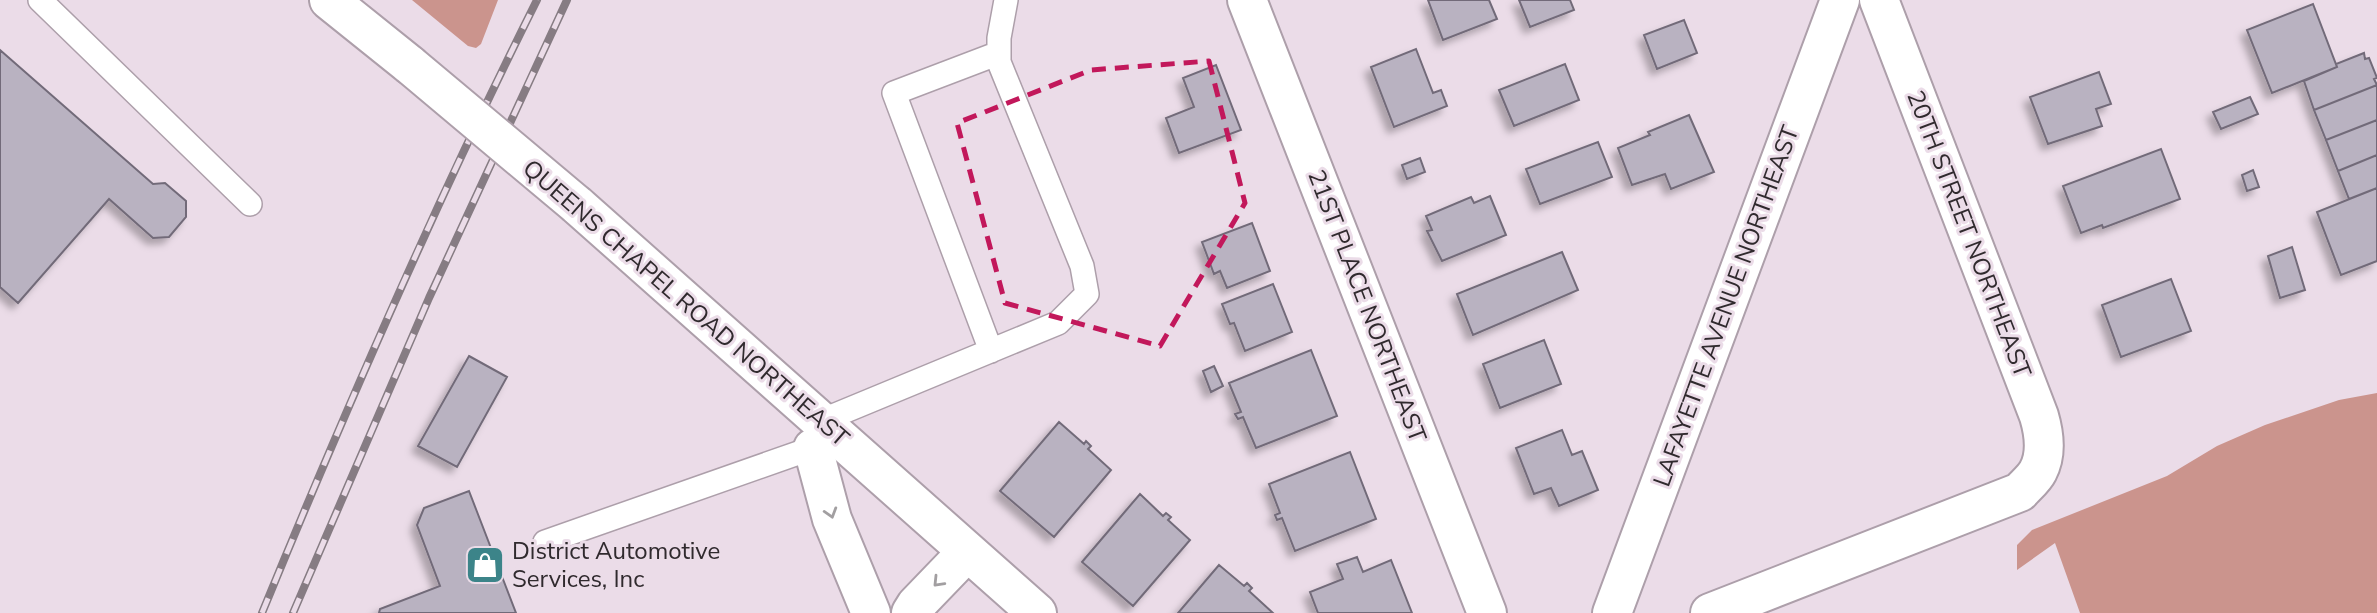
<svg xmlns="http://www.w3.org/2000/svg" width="2377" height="613" font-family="'Nunito Sans',sans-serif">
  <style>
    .forest { fill: #cb948d }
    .building { fill: #b9b2c1; stroke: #726b79; stroke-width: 2; filter: url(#shadow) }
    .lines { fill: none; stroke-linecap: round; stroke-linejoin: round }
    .lane-casing { stroke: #ad9faa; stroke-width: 26 }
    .street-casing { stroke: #ad9faa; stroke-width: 42 }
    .secondary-casing { stroke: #ad9faa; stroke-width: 42 }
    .lane { stroke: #fff; stroke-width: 23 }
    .street { stroke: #fff; stroke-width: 38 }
    .secondary { stroke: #fff; stroke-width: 38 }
    .rail-casing { stroke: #867c83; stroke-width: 8 }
    .rail { stroke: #ebdce8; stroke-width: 5; stroke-dasharray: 16; stroke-linecap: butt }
    .secondary-bridge-casing { stroke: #ad9faa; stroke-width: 42; stroke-linecap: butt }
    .secondary-bridge { stroke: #fff; stroke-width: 38 }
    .oneway { stroke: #a29fa1 }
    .marked { fill: none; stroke: #c2185b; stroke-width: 5; stroke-dasharray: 14 9; stroke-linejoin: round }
    .labels { text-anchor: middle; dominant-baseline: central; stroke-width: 6; stroke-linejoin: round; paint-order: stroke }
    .street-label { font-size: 24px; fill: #302a2e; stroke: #ebdce8 }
    .poi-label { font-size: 24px; fill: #302a2e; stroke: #ebdce8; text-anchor: start }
  </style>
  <defs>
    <filter id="shadow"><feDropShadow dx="-6" dy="6" stdDeviation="3.5" flood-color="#0004"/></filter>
  </defs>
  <rect width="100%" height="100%" fill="#ebdce8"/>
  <path class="forest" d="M412 0H498L481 44 476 48 468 46Z
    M2377 393V613H2080L2055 543 2017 570V545L2032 530 2167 476 2217 446 2265 425 2339 400Z"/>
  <path class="building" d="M1428 0H1489L1497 19 1443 40Z
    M1519 0H1570L1574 10 1530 27Z
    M2313 4 2337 67 2272 93 2247 30Z
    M1684 20 1697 53 1657 69 1644 35Z
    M1416 49 1433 93 1441 90 1447 106 1394 127 1371 67Z
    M0 50 153 184 165 183 186 201V217L169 237 153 238 109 199 18 303 0 287Z
    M2364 53 2365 59 2369 58 2377 78 2374 79 2377 85 2314 110 2304 81 2337 67 2336 64Z
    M1565 64 1579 100 1514 126 1499 90Z
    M1216 65 1241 130 1179 153 1166 118 1194 107 1183 78Z
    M2099 72 2111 104 2096 109 2102 126 2048 144 2030 97Z
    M2377 85V120L2326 140 2314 110Z
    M2250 97 2258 114 2221 129 2213 112Z
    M1689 115 1714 172 1671 189 1665 174 1632 185 1618 148 1650 135 1648 132Z
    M2377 120V155L2338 171 2326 140Z
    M1598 142 1612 177 1540 204 1526 169Z
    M2161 149 2180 199 2103 228 2102 225 2081 233 2063 186Z
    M2377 155V188L2349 199 2338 171Z
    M1420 158 1425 172 1407 179 1402 165Z
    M2253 170 2259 187 2247 191 2242 175Z
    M2377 188V261L2341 275 2317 212Z
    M1490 196 1506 235 1442 261 1427 231 1432 230 1426 216 1471 197 1474 203Z
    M1252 223 1270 271 1227 288 1220 271 1214 274 1202 242Z
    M2292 247 2305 290 2280 298 2268 256Z
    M1562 252 1578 290 1473 335 1457 294Z
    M2171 279 2191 331 2121 357 2102 305Z
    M1273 284 1292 332 1245 351 1234 323 1230 324 1222 304Z
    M1544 340 1561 384 1500 408 1483 364Z
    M1311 350 1337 416 1256 448 1243 417 1238 419 1235 414 1241 412 1229 383Z
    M469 356 507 377 457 467 418 446Z
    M1214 366 1223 386 1211 392 1203 371Z
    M1059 422 1084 444 1086 441 1091 446 1088 449 1111 470 1054 537 1000 491Z
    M1562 430 1572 455 1582 451 1598 490 1559 506 1551 488 1534 494 1516 448Z
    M1350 452 1376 519 1295 551 1282 518 1277 520 1275 515 1280 513 1269 484Z
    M469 491 516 613H379L380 609 440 586 417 525 424 508Z
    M1140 494 1163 516 1166 513 1171 517 1168 520 1190 540 1133 606 1082 562Z
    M1357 557 1363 572 1391 560 1412 613H1318L1310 592 1343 579 1337 564Z
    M1219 565 1244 586 1247 583 1252 588 1249 591 1273 613H1178Z"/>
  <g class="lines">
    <g class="lane-casing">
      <path id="lane" d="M40 0 250 204
        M991 351 894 93 999 53
        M821 421 1058 323 1087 294 1082 266 999 62V38L1006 0
        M545 542 824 444"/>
    </g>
    <g class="street-casing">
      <path id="street" d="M1247 0 1487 613
        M813 448 832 519 871 613
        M911 613 916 605 967 552
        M1612 613 1840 0
        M1710 613 2020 492C2025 486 2034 479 2038 471 2047 454 2044 433 2039 416L1879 0"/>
    </g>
    <g class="secondary-casing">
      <path id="secondary" d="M329 0 410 65
        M577 205 1037 613"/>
    </g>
    <use href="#lane" class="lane"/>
    <use href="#street" class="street"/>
    <use href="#secondary" class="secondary"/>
    <g class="rail-casing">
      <path id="rail" d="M262 613C347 406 437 200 537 0
        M293 613 429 298 567 0"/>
    </g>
    <use href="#rail" class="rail"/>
    <g class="secondary-bridge-casing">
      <path id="secondary-bridge" d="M410 65 577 205"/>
    </g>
    <use href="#secondary-bridge" class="secondary-bridge"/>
  </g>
  <defs><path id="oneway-chevron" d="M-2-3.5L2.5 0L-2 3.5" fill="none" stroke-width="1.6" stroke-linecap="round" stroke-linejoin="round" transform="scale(1.75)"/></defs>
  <g class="oneway">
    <use href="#oneway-chevron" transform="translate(831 513) rotate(73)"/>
    <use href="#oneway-chevron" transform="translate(938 582) rotate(134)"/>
  </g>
  <path class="marked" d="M1209 61 1245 203 1160 346 1005 303 957 123 1091 70Z"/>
  <defs>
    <g id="shop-square" transform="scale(2.0125)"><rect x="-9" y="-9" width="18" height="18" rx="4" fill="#3c8489" stroke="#ebdce8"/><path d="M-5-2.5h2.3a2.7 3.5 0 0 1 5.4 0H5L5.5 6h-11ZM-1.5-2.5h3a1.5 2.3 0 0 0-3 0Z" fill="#fff"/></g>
  </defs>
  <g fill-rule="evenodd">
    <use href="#shop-square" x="485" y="565"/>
  </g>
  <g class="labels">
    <g class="street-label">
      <text transform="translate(1969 234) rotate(69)">20TH STREET NORTHEAST</text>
      <text transform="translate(686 303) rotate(41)">QUEENS CHAPEL ROAD NORTHEAST</text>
      <text transform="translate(1367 306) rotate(69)">21ST PLACE NORTHEAST</text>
      <text transform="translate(1726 306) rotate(-70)">LAFAYETTE AVENUE NORTHEAST</text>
    </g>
    <g class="poi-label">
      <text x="512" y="551">District Automotive<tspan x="512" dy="28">Services, Inc</tspan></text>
    </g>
  </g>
</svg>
